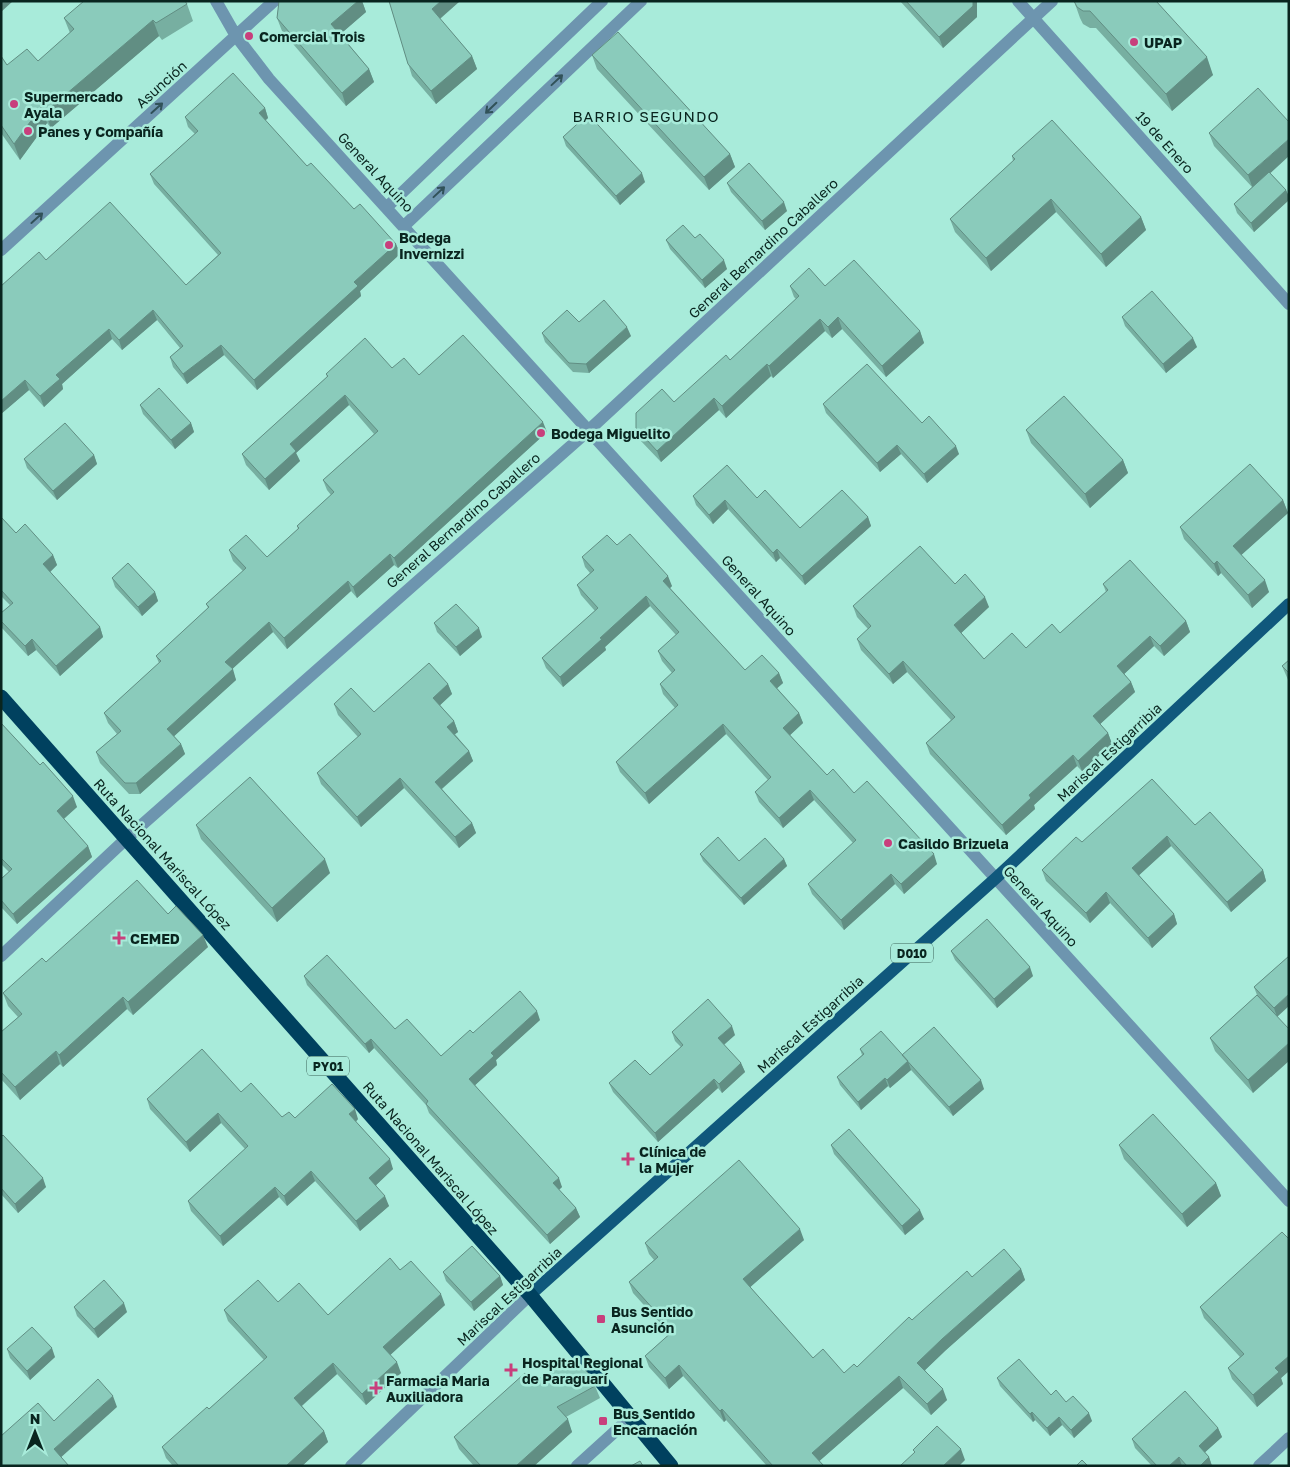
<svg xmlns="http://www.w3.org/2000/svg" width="1290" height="1467" font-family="'Golos Text',sans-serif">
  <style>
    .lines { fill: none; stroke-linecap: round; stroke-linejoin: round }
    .lane { stroke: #6d95af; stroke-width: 12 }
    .street { stroke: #6d95af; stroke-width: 12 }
    .primary { stroke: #10587c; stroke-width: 12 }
    .highway { stroke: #00415f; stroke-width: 15 }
    .wall { fill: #77afa1 }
    .shaded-wall { fill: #618e83 }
    .building { fill: #8acbbb; stroke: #618e83 }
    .oneway { stroke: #315259 }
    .poi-dot { fill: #c83f7c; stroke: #a8ebda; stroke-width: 2 }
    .labels { text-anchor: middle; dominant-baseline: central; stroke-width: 5; stroke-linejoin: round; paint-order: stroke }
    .shield { fill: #a8ebda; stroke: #396057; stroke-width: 1 }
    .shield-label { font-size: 12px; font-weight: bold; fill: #09251f }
    .poi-label { font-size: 14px; font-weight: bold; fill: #09251f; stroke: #a8ebda; text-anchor: start }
    .street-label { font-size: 14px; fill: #09251f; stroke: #a8ebda }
    .neighbourhood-label { font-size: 15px; letter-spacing: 1px; fill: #09251f; stroke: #a8ebda }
  </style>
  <rect width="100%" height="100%" fill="#a8ebda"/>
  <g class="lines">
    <path class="lane" d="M577 1466 631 1417"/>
    <path class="street" d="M216 1 236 36 269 79 1289 1201
      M1018 1 1289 304
      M387 207 602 1
      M404 226 641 1
      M1 250 274 1
      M1 956 127 838 589 430 1052 1
      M351 1466 530 1295
      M1259 1466 1289 1438"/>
    <path class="primary" d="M530 1295 996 878 1289 604"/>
    <path class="highway" d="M1 697 530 1295 671 1466"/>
  </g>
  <path class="wall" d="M279 1H362L366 12 340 34 369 69 374 82 346 106 282 31 277 18Z
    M389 1H460L440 19 472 56 477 69 436 104 412 76Z
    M900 1H977V17L943 48Z
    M1074 1H1159L1157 3 1213 75 1172 111 1096 28H1090L1083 24 1080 18Z
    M187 4 193 21 162 40 159 36 51 128 47 123 20 160 1 133V56L7 65 38 61 70 33 64 18Z
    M592 55 730 154 735 167 709 190 597 69Z
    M265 108 268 118 265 121 307 166 354 209 396 244 400 254 360 291 361 296 257 390 224 355 187 384 173 367 170 357 180 348 157 320 122 350 112 339 62 384 63 389 44 407 29 390 1 414V286L46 260 186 285 218 255 154 184 150 174 195 134 188 127 185 117Z
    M1209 133 1270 173 1286 190 1289 197V200L1254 232 1237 213 1234 204 1252 187 1214 146Z
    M563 137 645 182 620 205 566 146Z
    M1012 156 1141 217 1146 230 1106 267 1056 212 991 271 955 232 950 219 1013 161Z
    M727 183 787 211 765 230 731 192Z
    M695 238 727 269 705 288 670 249 666 240Z
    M790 286H825L920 331 924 343 886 377 842 329 832 338 825 331 773 378 771 376 726 418 719 410 661 462 640 440 636 428 674 402 730 360 796 299 794 297Z
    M1122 317 1197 347 1166 373 1125 326Z
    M579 322 631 336 589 373 573 372 545 342 542 333Z
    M392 368 419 375 547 432 398 568 394 565 357 598 351 591 287 649 273 632 232 669 236 680 174 736 181 744 185 754 140 794H129L100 763 96 752 117 734 108 723 104 713 159 663 156 656 208 608 206 604 243 571 233 561 229 550 267 557 298 529 297 526 331 495 327 490 323 480 374 434 349 405 296 453 300 461 269 490 246 465 242 454 327 377 326 374Z
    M823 404 922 423 959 454 927 483 901 454 880 472 826 413Z
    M140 405 191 423 194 432 175 449 143 414Z
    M1026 430 1123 460 1128 473 1090 508 1031 443Z
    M94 455 97 464 57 500 27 468 24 459Z
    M693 496 757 498 800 528 868 517 871 526 805 585 780 558 776 562 728 509 713 524 696 505Z
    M1283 500 1288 513 1241 555 1269 592 1252 608 1221 573 1218 576 1184 539 1180 527Z
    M1 517 16 533 53 555 57 565 50 572 100 627 103 637 60 676 36 650 28 656 1 627V613L10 605 1 596Z
    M617 545 672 586 670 588 745 670 779 673 783 683 777 688 799 713 803 723 790 735 827 775 854 793 937 864 904 894 895 884 844 930 812 894 808 884 853 843 814 800 783 828 759 802 755 792 768 780 726 734 649 804 620 772 616 762 675 708 663 694 660 684 672 673 662 661 658 651 676 635 650 606 605 647 606 650 563 687 546 668 542 658 595 611 581 595 577 585 590 573 585 567 582 557Z
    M112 578 155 592 158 601 142 616 115 587Z
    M955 584 989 607 961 633 984 659 1026 648 1060 633 1106 592 1103 584 1186 621 1190 632 1164 656 1154 646 1124 674 1131 682 1135 692 1100 724 1108 733 1112 744 1082 771 1077 766 1034 805 1035 809 1006 835 930 754 926 743 951 720 907 672 893 684 861 650 857 639 868 629 857 617 853 606Z
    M434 623 482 637 460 656 437 632Z
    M1289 660V682L1282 666Z
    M448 684 452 694 440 705 454 721 458 732 455 734 469 751 473 761 442 789 472 823 476 833 459 848 404 788 361 827 321 784 317 773 358 737 338 715 334 704 374 712Z
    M1 723 77 807 64 819 88 846 92 857 17 924 1 907V879L9 872 1 864Z
    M196 825 330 873 277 922 201 839Z
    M1195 825 1263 870 1266 881 1231 912 1171 846 1139 875 1174 914 1177 924 1152 948 1110 903 1090 923 1046 881 1042 870 1082 842Z
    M700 854 739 861 784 859 787 866 744 905 703 861Z
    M168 914 208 947 133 1015 127 1009 63 1067 60 1064 20 1100 1 1079V1032L18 1017 8 1006 3 993 46 962Z
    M951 951 1033 976 997 1008 955 960Z
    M1289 956 1277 1017 1253 1093 1215 1051 1210 1038 1257 995 1254 987Z
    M304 976 441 1056 473 1033 540 1020 496 1060 497 1065 475 1085 562 1187 559 1190 576 1208 580 1217 550 1244 429 1113 426 1105 374 1048 369 1053 307 985Z
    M672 1032 735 1035 724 1045 741 1063 745 1072 722 1093 718 1088 658 1142 613 1092 609 1083 650 1075 681 1047 675 1041Z
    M860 1049 903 1056 984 1089 953 1116 911 1070 890 1088 888 1086 861 1110 840 1085 837 1077 862 1055Z
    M241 1092 282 1117 358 1119 356 1122 393 1169 376 1185 389 1206 360 1231 315 1181 287 1206 279 1197 223 1246 191 1211 188 1201 245 1149 221 1123 190 1152 150 1109 147 1099Z
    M1 1137 46 1187 18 1213 1 1194Z
    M831 1145 924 1219 905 1235 834 1154Z
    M1119 1145 1216 1183 1221 1196 1187 1227 1124 1159Z
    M1289 1239V1371L1281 1378 1283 1384 1257 1407 1232 1379 1228 1368 1240 1357 1204 1318 1200 1307Z
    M804 1240 750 1287 813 1358 844 1373 857 1367 912 1320 972 1277 1021 1269 1025 1280 946 1350 925 1370 947 1400 931 1415 903 1388 819 1461 824 1466H767L726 1420 724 1422 683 1376 669 1389 649 1367 645 1356 670 1334 633 1293 629 1282 654 1260 649 1254 645 1243Z
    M400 1270 445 1305 390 1355 401 1373 366 1405 337 1374 302 1406 324 1431 328 1442 302 1466H173L166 1458 162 1447 209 1409 264 1360 228 1321 224 1310 278 1302 328 1315Z
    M443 1272 500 1276 503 1285 474 1311 446 1281Z
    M74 1307 127 1312 98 1338 77 1316Z
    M7 1349 55 1357 30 1380 10 1358Z
    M997 1378 1051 1395 1066 1402 1092 1421 1074 1438 1062 1425 1050 1436 1035 1420 1033 1422 1000 1386Z
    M533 1382 595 1386 600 1398 566 1417 572 1432 534 1466H474L459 1449 454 1437Z
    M1218 1428 1222 1437 1205 1452 1209 1457 1212 1466H1152L1135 1448 1132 1439Z"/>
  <path class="shaded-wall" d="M1 1H13L1 12Z
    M358 1H362L366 12 336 38 331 24Z
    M441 1H460L436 22 432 9Z
    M973 1H977V17L943 48 939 37Z
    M153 20 159 36 51 128 45 112Z
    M472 56 477 69 436 104 431 91Z
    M1207 57 1213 75 1172 111 1166 94Z
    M369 69 374 82 346 106 342 93Z
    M41 107 47 123 20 160 14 144Z
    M265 108 268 118 262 123 259 113Z
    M1289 139V156L1253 189 1248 175Z
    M730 154 735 167 709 190 704 177Z
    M642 173 645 182 620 205 616 196Z
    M1286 190 1289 197V200L1254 232 1251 223Z
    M1051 199 1056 212 991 271 986 258Z
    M784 202 787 211 765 230 762 221Z
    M1141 217 1146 230 1106 267 1101 254Z
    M396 244 400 254 360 291 361 296 257 390 254 380 354 282Z
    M724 260 727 269 705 288 702 280Z
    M153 310 157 320 122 350 119 340Z
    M838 317 842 329 832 338 828 327Z
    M820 319 825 331 773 378 769 366Z
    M627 327 631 336 589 373 586 364Z
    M109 329 112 339 62 384 63 389 44 407 40 396 56 375Z
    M920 331 924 343 886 377 882 366Z
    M1193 338 1197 347 1166 373 1163 364Z
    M221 345 224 355 187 384 183 374Z
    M767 364 771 376 726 418 722 406Z
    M25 380 29 390 1 414V401Z
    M345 395 349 405 296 453 300 461 269 490 265 479 290 444Z
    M714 398 719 410 661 462 657 451Z
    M543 422 547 432 398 568 394 558Z
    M191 423 194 432 175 449 171 440Z
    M897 445 901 454 880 472 877 463Z
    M956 446 959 454 927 483 924 474Z
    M94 455 97 464 57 500 53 491Z
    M1123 460 1128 473 1090 508 1085 494Z
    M725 500 728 509 713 524 709 515Z
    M1283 500 1288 513 1238 558 1233 546Z
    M868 517 871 526 805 585 802 576Z
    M777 549 780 558 776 562 773 553Z
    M390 554 394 565 357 598 353 587Z
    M53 555 57 565 47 575 43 564Z
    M1217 561 1221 573 1218 576 1214 564Z
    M668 576 672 586 667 591 663 581Z
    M1265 580 1269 592 1252 608 1248 595Z
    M348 581 351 591 287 649 284 638Z
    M155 592 158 601 142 616 138 607Z
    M646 596 650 606 605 647 606 650 563 687 560 677 600 638Z
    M985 597 989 607 958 636 954 625Z
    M1186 621 1190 632 1164 656 1160 646Z
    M269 622 273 632 229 672 225 662Z
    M100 627 103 637 60 676 56 666Z
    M479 628 482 637 460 656 456 647Z
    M1150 636 1154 646 1121 677 1117 666Z
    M32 639 36 650 28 656 25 646Z
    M903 661 907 672 893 684 889 674Z
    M233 669 236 680 171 739 167 729Z
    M779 673 783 683 774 691 770 681Z
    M1131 682 1135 692 1097 727 1093 716Z
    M448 684 452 694 437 708 433 698Z
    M799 713 803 723 787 738 783 728Z
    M454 721 458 732 451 737 447 727Z
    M723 724 726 734 649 804 645 793Z
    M1108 733 1112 744 1082 771 1078 761Z
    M181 744 185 754 140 794 136 783Z
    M469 751 473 761 438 792 435 782Z
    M1073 755 1077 766 1034 805 1035 809 1006 835 1002 825 1029 795Z
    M400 778 404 788 361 827 357 817Z
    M810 790 814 800 783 828 779 818Z
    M73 796 77 807 60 822 57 811Z
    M472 823 476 833 459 848 455 837Z
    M1167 836 1171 846 1136 878 1132 868Z
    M88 846 92 857 17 924 13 914Z
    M934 854 937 864 904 894 901 884Z
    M325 859 330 873 277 922 272 908Z
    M784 859 787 866 744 905 741 898Z
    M1263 870 1266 881 1231 912 1227 902Z
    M891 874 895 884 844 930 841 920Z
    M1106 892 1110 903 1090 923 1086 913Z
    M1174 914 1177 924 1152 948 1148 938Z
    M203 935 208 947 133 1015 128 1002Z
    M1030 967 1033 976 997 1008 994 999Z
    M1289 994V1006L1277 1017 1274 1008Z
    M123 997 127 1009 63 1067 59 1055Z
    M537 1011 540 1020 496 1060 497 1065 472 1088 469 1079 491 1053Z
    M732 1026 735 1035 721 1047 718 1038Z
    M371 1039 374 1048 369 1053 365 1044Z
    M1289 1043V1061L1253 1093 1248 1080Z
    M56 1051 60 1064 20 1100 15 1087Z
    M908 1061 911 1070 890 1088 887 1080Z
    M741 1063 745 1072 722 1093 719 1084Z
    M885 1078 888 1086 861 1110 858 1102Z
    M714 1079 718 1088 658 1142 655 1133Z
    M981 1080 984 1089 953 1116 949 1107Z
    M355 1109 358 1119 353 1124 349 1114Z
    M218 1113 221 1123 190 1152 186 1142Z
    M390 1159 393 1169 373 1188 369 1178Z
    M311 1171 315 1181 287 1206 284 1196Z
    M43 1178 46 1187 18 1213 15 1204Z
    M559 1178 562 1187 556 1192 553 1183Z
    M1216 1183 1221 1196 1187 1227 1182 1214Z
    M275 1187 279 1197 223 1246 220 1236Z
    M385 1196 389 1206 360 1231 356 1221Z
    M576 1208 580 1217 550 1244 547 1235Z
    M920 1210 924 1219 905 1235 902 1226Z
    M800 1229 804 1240 747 1290 743 1279Z
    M1021 1269 1025 1280 946 1350 921 1374 917 1363 942 1339Z
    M500 1276 503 1285 474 1311 471 1302Z
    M441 1294 445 1305 387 1358 383 1347Z
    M124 1303 127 1312 98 1338 94 1329Z
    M52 1348 55 1357 30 1380 27 1371Z
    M1289 1356V1371L1281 1378 1283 1384 1257 1407 1253 1395 1275 1368Z
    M397 1362 401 1373 366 1405 362 1394Z
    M333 1363 337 1374 298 1409 294 1398Z
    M679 1365 683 1376 669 1389 665 1378Z
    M899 1376 903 1388 816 1464 812 1453Z
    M943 1389 947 1400 931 1415 927 1404Z
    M113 1396 117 1407 58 1460 54 1449Z
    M722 1409 726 1420 724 1422 720 1411Z
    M1032 1412 1035 1420 1033 1422 1030 1414Z
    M1089 1413 1092 1421 1074 1438 1071 1430Z
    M1059 1417 1062 1425 1050 1436 1047 1428Z
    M568 1419 572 1432 534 1466H516Z
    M1218 1428 1222 1437 1202 1455 1199 1446Z
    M324 1431 328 1442 302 1466H286Z
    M961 1449 965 1460 959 1466H943Z
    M1179 1457 1182 1466H1169Z
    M1209 1457 1212 1466H1200Z"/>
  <path class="building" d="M84 1H185L187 4 156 23 153 20 45 112 41 107 14 144 1 125V56L7 65 27 49 38 61 74 29 64 18Z
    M279 1H358L331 24 369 69 342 93 277 18Z
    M389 1H441L432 9 472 56 431 91 408 64Z
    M906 1H973V6L939 37Z
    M1074 1H1156L1207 57 1166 94 1090 11H1083L1077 7Z
    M618 32 730 154 704 177 592 55Z
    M233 73 265 108 259 113 307 166 311 163 354 209 360 204 396 244 354 282 358 286 254 380 221 345 183 374 170 357 183 346 153 310 119 340 109 329 56 375 60 379 40 396 25 380 1 401V286L39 252 46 260 110 202 186 285 221 253 150 174 198 131 185 117Z
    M1258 88 1289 122V139L1248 175 1209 133Z
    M588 114 642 173 616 196 563 137Z
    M1052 120 1141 217 1101 254 1051 199 986 258 950 219 1015 159 1012 156Z
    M749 163 784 202 762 221 727 183Z
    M1269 172 1286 190 1251 223 1234 204Z
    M683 225 695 238 700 234 724 260 702 280 666 240Z
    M854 260 920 331 882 366 838 317 828 327 820 319 769 366 767 364 722 406 714 398 657 451 636 428V413L662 389 674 402 726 355 730 360 799 296 790 286 809 268 825 286Z
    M1152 291 1193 338 1163 364 1122 317Z
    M604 300 627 327 586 364 569 363 542 333 567 310 579 322Z
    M463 335 543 422 394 558 390 554 353 587 348 581 284 638 269 622 225 662 233 669 167 729 181 744 136 783H125L96 752 121 731 104 713 161 661 156 656 209 607 206 604 246 568 229 550 246 535 267 557 299 528 297 526 334 492 323 480 378 431 345 395 290 444 296 451 265 479 242 454 328 376 326 374 365 338 392 368 404 358 419 375Z
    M867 364 922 423 929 416 956 446 924 474 897 445 877 463 823 404Z
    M159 388 191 423 171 440 140 405Z
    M1064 396 1123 460 1085 494 1026 430Z
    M65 423 94 455 53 491 24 459Z
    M1250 464 1283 500 1233 546 1265 580 1248 595 1217 561 1214 564 1180 527Z
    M727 465 757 498 765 490 800 528 842 490 868 517 802 576 777 549 773 553 725 500 709 515 693 496Z
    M1 517 16 533 25 524 53 555 43 564 100 627 56 666 32 639 25 646 1 621V613L13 603 1 590Z
    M630 534 668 576 663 581 745 670 762 655 779 673 770 681 799 713 783 728 827 775 833 769 854 793 867 781 934 854 901 884 891 874 841 920 808 884 856 840 810 790 779 818 755 792 771 777 723 724 645 793 616 762 678 705 660 684 675 670 658 651 679 632 646 596 600 638 602 639 560 677 542 658 598 608 577 585 594 570 582 557 607 535 617 545Z
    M920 546 955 584 965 574 985 597 954 625 984 659 1012 633 1026 648 1052 624 1060 633 1108 590 1103 584 1130 560 1186 621 1160 646 1150 636 1117 666 1131 682 1093 716 1108 733 1078 761 1073 755 1029 795 1031 798 1002 825 926 743 955 717 903 661 889 674 857 639 871 626 853 606Z
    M128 563 155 592 138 607 112 578Z
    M456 604 479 628 456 647 434 623Z
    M1289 660V673L1282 666Z
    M429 663 448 684 433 698 454 721 447 727 469 751 435 782 472 823 455 837 400 778 357 817 317 773 361 734 334 704 351 688 374 712Z
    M1 723 40 765 43 762 73 796 57 811 88 846 13 914 1 900V879L12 869 1 858Z
    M250 777 325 859 272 908 196 825Z
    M1152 779 1195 825 1210 812 1263 870 1227 902 1167 836 1132 868 1174 914 1148 938 1106 892 1086 913 1042 870 1076 837 1082 842Z
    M718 837 739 861 765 838 784 859 741 898 700 854Z
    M137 880 168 914 176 906 203 935 128 1002 123 997 59 1055 56 1051 15 1087 1 1072V1032L22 1014 3 993 42 958 46 962Z
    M987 919 1030 967 994 999 951 951Z
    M327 955 395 1029 407 1019 441 1056 470 1030 473 1033 520 991 537 1011 491 1053 494 1056 469 1079 559 1178 553 1183 576 1208 547 1235 426 1104 428 1101 371 1039 365 1044 304 976Z
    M1289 956V994L1274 1008 1254 987Z
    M1257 995 1289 1029V1043L1248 1080 1210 1038Z
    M708 999 732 1026 718 1038 741 1063 719 1084 714 1079 655 1133 609 1083 635 1060 650 1075 683 1045 672 1032Z
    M934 1027 981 1080 949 1107 902 1055Z
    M881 1031 908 1061 887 1080 885 1078 858 1102 837 1077 864 1054 860 1049Z
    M202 1049 241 1092 251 1083 282 1117 289 1112 295 1118 332 1084 355 1109 349 1114 390 1159 369 1178 385 1196 356 1221 311 1171 284 1196 275 1187 220 1236 188 1201 248 1146 218 1113 186 1142 147 1099Z
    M1153 1114 1216 1183 1182 1214 1119 1145Z
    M849 1129 920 1210 902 1226 831 1145Z
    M3 1135 43 1178 15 1204 1 1188V1137Z
    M739 1160 800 1229 743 1279 813 1358 823 1349 844 1373 854 1364 857 1367 909 1317 912 1320 967 1271 972 1277 1004 1249 1021 1269 942 1339 917 1363 943 1389 927 1404 899 1376 812 1453 824 1466H773L722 1409 720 1411 679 1365 665 1378 645 1356 673 1331 629 1282 658 1257 645 1243Z
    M1282 1232 1289 1239V1356L1275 1368 1279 1372 1253 1395 1228 1368 1244 1354 1200 1307Z
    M472 1246 500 1276 471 1302 443 1272Z
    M390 1258 400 1270 411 1261 441 1294 383 1347 397 1362 362 1394 333 1363 294 1398 324 1431 286 1466H179L162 1447 207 1407 209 1409 267 1357 224 1310 258 1280 278 1302 299 1283 328 1315Z
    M104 1280 124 1303 94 1329 74 1307Z
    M32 1327 52 1348 27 1371 7 1349Z
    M575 1358 588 1373 595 1386 557 1407 568 1419 516 1466H481L454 1437 525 1373 533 1382Z
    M1019 1359 1051 1395 1056 1390 1066 1402 1073 1396 1089 1413 1071 1430 1059 1417 1047 1428 1032 1412 1030 1414 997 1378Z
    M98 1379 113 1396 54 1449 69 1466H1V1436L38 1403 54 1421Z
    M1185 1391 1218 1428 1199 1446 1209 1457 1200 1466H1187L1179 1457 1169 1466H1157L1132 1439Z
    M937 1426 961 1449 943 1466H900L915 1452 913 1450Z
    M1082 1460 1088 1466H1076Z
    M640 1461 643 1466H631Z"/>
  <defs><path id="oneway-shaft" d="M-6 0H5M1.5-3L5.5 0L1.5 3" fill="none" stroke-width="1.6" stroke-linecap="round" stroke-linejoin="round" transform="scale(1.25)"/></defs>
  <g class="oneway">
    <use href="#oneway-shaft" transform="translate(557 80) rotate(-43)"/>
    <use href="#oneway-shaft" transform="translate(157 108) rotate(-42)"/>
    <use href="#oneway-shaft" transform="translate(491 108) rotate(136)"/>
    <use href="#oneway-shaft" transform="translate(439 192) rotate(-43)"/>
    <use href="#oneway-shaft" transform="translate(37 218) rotate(-42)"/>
  </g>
  <g class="poi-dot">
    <circle cx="249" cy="36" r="5"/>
    <circle cx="1134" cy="42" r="5"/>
    <circle cx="14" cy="104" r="5"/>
    <circle cx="28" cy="131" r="5"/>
    <circle cx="389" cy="245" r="5"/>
    <circle cx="541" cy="433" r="5"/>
    <circle cx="888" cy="843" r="5"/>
    <path d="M116.5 930.5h5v5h5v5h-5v5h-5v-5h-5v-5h5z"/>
    <path d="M625.5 1151.5h5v5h5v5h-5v5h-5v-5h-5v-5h5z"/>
    <rect x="596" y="1314" width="10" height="10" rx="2.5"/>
    <path d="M508.5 1362.5h5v5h5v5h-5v5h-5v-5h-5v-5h5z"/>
    <path d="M373.5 1380.5h5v5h5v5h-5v5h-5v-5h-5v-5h5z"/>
    <rect x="598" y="1416" width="10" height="10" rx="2.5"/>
  </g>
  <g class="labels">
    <g class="shield">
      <rect x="891" y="943.5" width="42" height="19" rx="4"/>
      <rect x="307" y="1056.5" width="42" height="19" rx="4"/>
    </g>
    <g class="shield-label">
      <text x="912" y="953">D010</text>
      <text x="328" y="1066">PY01</text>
    </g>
    <g class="poi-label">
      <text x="259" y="36">Comercial Trois</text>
      <text x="1144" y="42">UPAP</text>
      <text x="24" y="96">Supermercado<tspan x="24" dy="16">Ayala</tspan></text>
      <text x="38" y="131">Panes y Compañía</text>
      <text x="399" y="237">Bodega<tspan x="399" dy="16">Invernizzi</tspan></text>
      <text x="551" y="433">Bodega Miguelito</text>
      <text x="898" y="843">Casildo Brizuela</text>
      <text x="130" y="938">CEMED</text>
      <text x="639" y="1151">Clínica de<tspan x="639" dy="16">la Mujer</tspan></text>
      <text x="611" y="1311">Bus Sentido<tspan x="611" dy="16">Asunción</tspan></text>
      <text x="522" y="1362">Hospital Regional<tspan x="522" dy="16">de Paraguarí</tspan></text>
      <text x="386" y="1380">Farmacia Maria<tspan x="386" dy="16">Auxiliadora</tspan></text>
      <text x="613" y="1413">Bus Sentido<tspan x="613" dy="16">Encarnación</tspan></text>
    </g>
    <g class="street-label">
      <text transform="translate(161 84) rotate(-42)">Asunción</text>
      <text transform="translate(1165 142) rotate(48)">19 de Enero</text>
      <text transform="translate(376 172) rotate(47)">General Aquino</text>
      <text transform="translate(763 248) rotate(-43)">General Bernardino Caballero</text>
      <text transform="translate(463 520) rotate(-41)">General Bernardino Caballero</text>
      <text transform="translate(759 595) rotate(48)">General Aquino</text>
      <text transform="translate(1109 752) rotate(-43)">Mariscal Estigarribia</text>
      <text transform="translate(163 854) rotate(48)">Ruta Nacional Mariscal López</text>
      <text transform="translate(1041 906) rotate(48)">General Aquino</text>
      <text transform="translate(810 1024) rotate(-42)">Mariscal Estigarribia</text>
      <text transform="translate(431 1158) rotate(49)">Ruta Nacional Mariscal López</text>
      <text transform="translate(509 1296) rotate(-43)">Mariscal Estigarribia</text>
    </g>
    <g class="neighbourhood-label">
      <text x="646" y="116">BARRIO SEGUNDO</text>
    </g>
  </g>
  <rect width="1290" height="1467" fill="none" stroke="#09251f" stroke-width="5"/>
  <g transform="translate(35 1432)" stroke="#a8ebda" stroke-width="4" paint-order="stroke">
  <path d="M0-4L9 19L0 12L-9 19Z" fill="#09251f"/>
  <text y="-8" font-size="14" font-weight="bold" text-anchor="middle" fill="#09251f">N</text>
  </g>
</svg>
